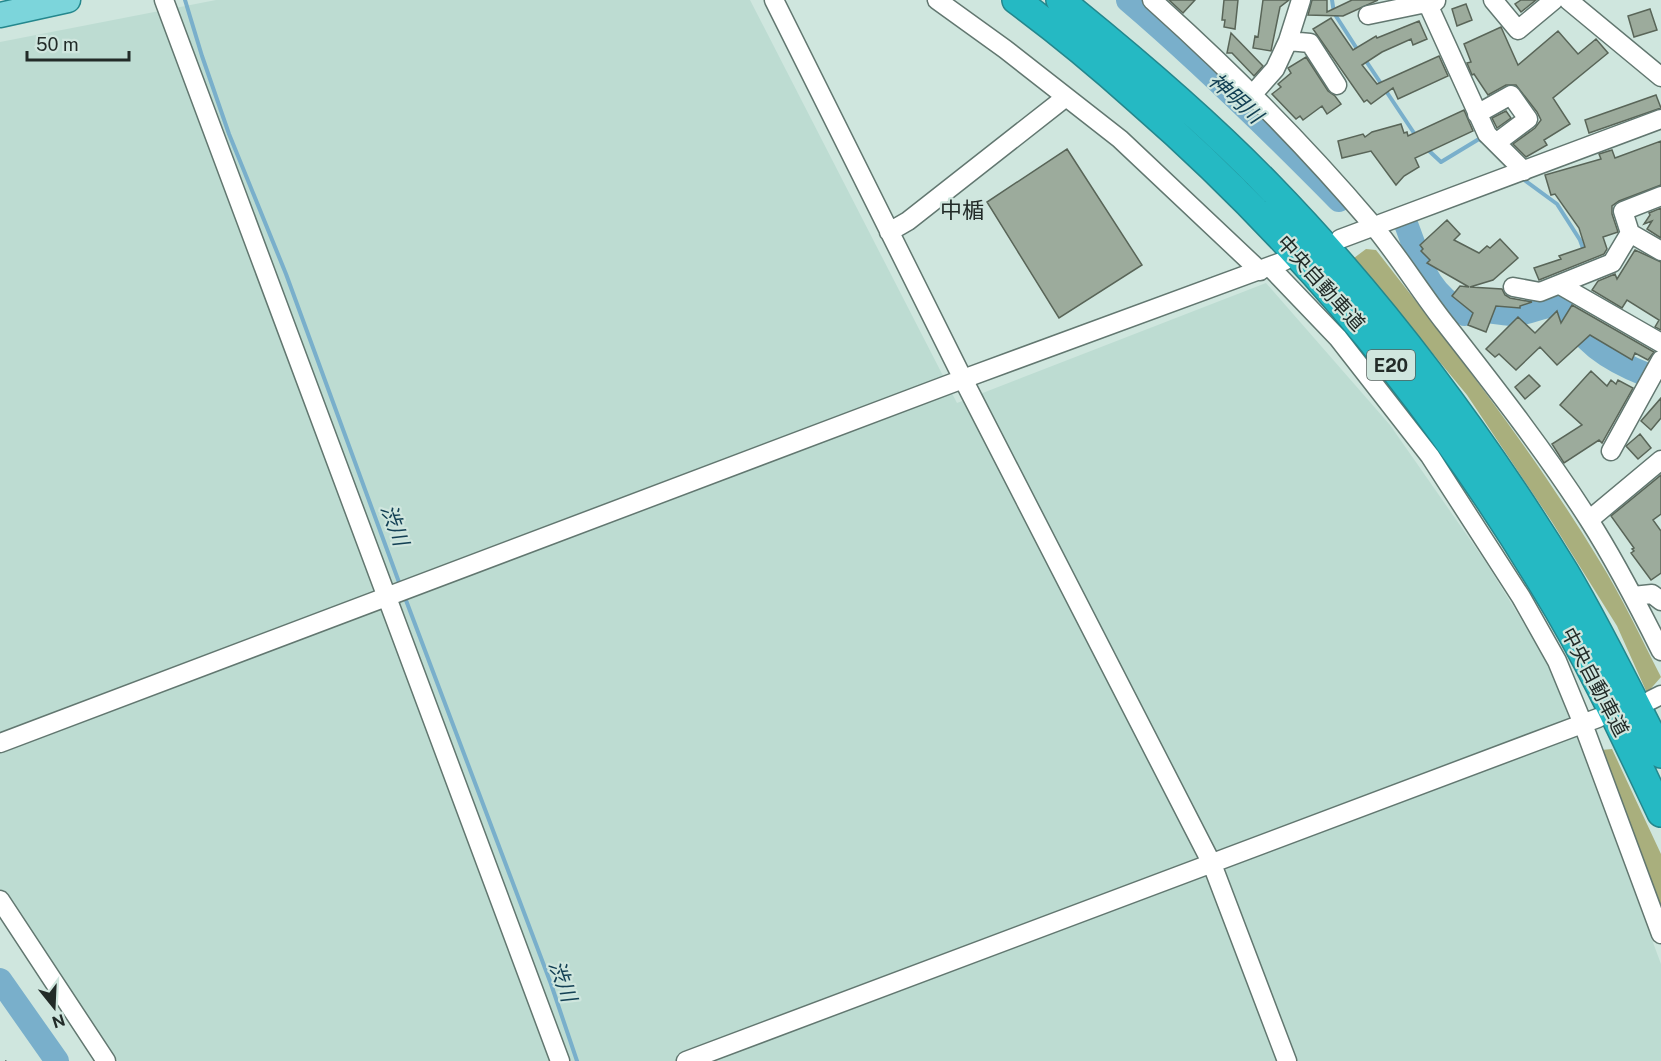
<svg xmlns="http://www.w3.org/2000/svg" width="1661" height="1061" font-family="'Public Sans','Noto Sans JP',sans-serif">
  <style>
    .built { fill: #bddcd2 }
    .forest { fill: #a9af7d }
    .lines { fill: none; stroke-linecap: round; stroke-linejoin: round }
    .stream { stroke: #79afcb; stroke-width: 4 }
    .river { stroke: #79afcb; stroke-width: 24 }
    .building { fill: #9cab9c; stroke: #596558; stroke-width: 1.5 }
    .minor-casing { stroke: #627770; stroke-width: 21 }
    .major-casing { stroke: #24878d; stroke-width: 27 }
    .highway-casing { stroke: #24878d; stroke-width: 30 }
    .path { stroke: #768680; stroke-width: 2; stroke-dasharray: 1.5 4.5; stroke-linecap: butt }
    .minor { stroke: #fff; stroke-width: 18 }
    .major { stroke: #7cd5db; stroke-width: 24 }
    .highway { stroke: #25b9c3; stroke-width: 27 }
    .labels { text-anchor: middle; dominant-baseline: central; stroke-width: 4.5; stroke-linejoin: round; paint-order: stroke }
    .shield { fill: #cfe6de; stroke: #56635f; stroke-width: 1.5 }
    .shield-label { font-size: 18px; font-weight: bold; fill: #222b28 }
    .street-label { font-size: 20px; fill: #222b28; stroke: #cfe6de }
    .water-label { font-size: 21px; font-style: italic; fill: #134054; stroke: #cfe6de }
    .quarter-label { font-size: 22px; fill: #222b28; stroke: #cfe6de }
  </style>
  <rect width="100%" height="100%" fill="#cfe6de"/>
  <path class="built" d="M216 0H750L957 403 1266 283 1390 425 1485 561 1550 666 1661 964V1061H118L0 889V42Z"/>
  <path class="forest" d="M1366 249 1376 250C1455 351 1533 451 1599 560 1622 597 1641 638 1661 677L1647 693 1617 626 1552 522 1467 395 1354 258Z
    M1612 749 1661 854V907L1601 750Z"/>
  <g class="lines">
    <path class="stream" d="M185 0 202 56 229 134 286 274 400 585
      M1332 0 1334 13 1359 52
      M1364 58 1416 136
      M1427 149 1441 162 1479 139 1482 141
      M1523 179 1557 204 1580 240 1584 251
      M404 595 551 984 577 1061"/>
    <path class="river" d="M1128 0C1202 63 1271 131 1339 200
      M1406 224C1422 266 1425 289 1465 314 1487 308 1497 314 1517 314 1531 313 1542 305 1558 305 1585 342 1604 358 1647 375
      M0 980 57 1061"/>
  </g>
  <path class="building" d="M1169 0H1195L1183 13Z
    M1224 0H1238L1235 29 1224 27 1225 20H1222Z
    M1263 0H1289L1280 7 1271 51 1253 48 1255 36 1258 37Z
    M1312 0H1327V12L1352 0H1378L1343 16 1308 15Z
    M1521 0H1536L1521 12 1515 4Z
    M1466 4 1472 20 1457 26 1452 9Z
    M1650 9 1657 30 1634 37 1628 16Z
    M1331 18 1353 50 1376 36 1377 38 1419 21 1427 39 1413 45 1411 39 1382 52 1362 65 1377 84 1439 56 1448 76 1398 99 1393 88 1371 104 1367 100 1364 102 1313 29Z
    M1501 27 1518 65 1558 31 1578 54 1596 39 1608 53 1553 98 1570 124 1544 140 1547 145 1526 157 1513 144 1535 128 1541 120 1537 112 1516 85H1506L1488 95 1474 74 1472 75 1467 63 1471 62 1464 44Z
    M1231 33 1263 66 1254 76 1232 53H1227Z
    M1306 57 1328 91 1335 96 1341 104 1327 114 1322 106 1303 120 1300 116 1296 119 1272 94 1281 87 1278 84 1291 73 1288 68Z
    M1656 95 1661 108 1589 133 1585 120Z
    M1464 110 1473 131 1415 158 1419 167 1404 176 1396 185 1371 151 1342 158 1338 141 1363 134 1365 137 1372 132 1401 124 1404 133 1407 132 1408 136Z
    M1506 111 1511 118 1497 128 1492 118Z
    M1661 141V185L1619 201 1612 206V214L1618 232 1603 237 1607 249 1604 254 1539 280 1534 268 1561 259 1559 256 1585 247 1579 228 1555 194 1551 195 1545 175 1601 159 1599 154 1612 150 1615 158Z
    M1067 149 1142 265 1059 318 987 202Z
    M1661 208V238L1647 229 1652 221 1644 224 1650 215 1649 213Z
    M1447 220 1460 234 1454 240 1479 253 1487 246 1490 248 1500 239 1518 258 1493 280 1470 287 1502 289 1505 295 1510 298 1532 302 1520 306V308L1496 306 1486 332 1468 325 1473 313 1452 296 1460 286 1469 287 1427 263 1430 260 1421 251 1423 249 1420 245Z
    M1635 250 1661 262V330L1655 327 1659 320 1627 300 1622 308 1592 290 1598 281 1615 274 1617 279Z
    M1572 305 1654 352 1648 360 1635 353 1632 360 1590 335 1557 365 1540 347 1516 370 1499 354 1495 357 1486 349 1518 317 1535 333 1557 311 1561 323Z
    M1591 371 1607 386 1611 380 1616 384 1618 380 1633 388 1602 443 1599 440 1564 463 1552 444 1582 425 1560 405Z
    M1529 375 1540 386 1525 399 1515 387Z
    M1661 398V418L1651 430 1641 421Z
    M1640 434 1651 448 1638 459 1626 446Z
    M1661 475V514L1653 520 1661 531V573L1651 580 1631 553 1634 551 1632 549 1634 548 1611 516Z"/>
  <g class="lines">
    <g class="minor-casing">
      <path id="minor" d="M164 0 560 1061
        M774 0 963 379 1212 864 1287 1061
        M937 0 1005 49 1120 139 1260 271
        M1152 0C1230 70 1304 144 1371 223 1398 255 1419 290 1444 322 1494 386 1545 451 1589 520 1616 562 1639 607 1661 651
        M1426 0 1487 134 1524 171
        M1493 0 1518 30 1554 0
        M1568 0 1661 77
        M1368 15 1436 1
        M1288 41 1310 43 1337 85
        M1252 95 1275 69 1288 41 1301 0
        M1477 114 1511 95 1528 119 1496 143
        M889 232 908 221 1066 97
        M1630 233 1661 251
        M1340 239 1661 119
        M1270 267 1338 338 1430 456 1521 597 1557 661 1583 724 1661 934
        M1560 285 1661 343
        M1513 287 1540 292 1612 263 1630 233 1623 211 1661 196
        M1611 451 1661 360
        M1589 520 1661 460
        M1633 596 1652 594 1661 601
        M1651 700 1661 695
        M0 743 963 379 1284 261
        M0 900 106 1061
        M686 1061 1598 718"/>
    </g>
    <g class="major-casing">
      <path id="major" d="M0 15 68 0"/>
    </g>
    <g class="highway-casing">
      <path id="highway" d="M1016 0C1058 31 1099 65 1138 100 1299 240 1435 405 1545 588 1589 659 1625 737 1661 813
        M1060 0C1132 58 1203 118 1268 185 1382 302 1480 434 1565 572 1600 631 1630 693 1661 754"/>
    </g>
    <path class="path" d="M5 1061H10"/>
    <use href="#minor" class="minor"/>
    <use href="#major" class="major"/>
    <use href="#highway" class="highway"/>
  </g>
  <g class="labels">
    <rect class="shield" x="1367" y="350" width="48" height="30" rx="4.5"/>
    <g class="shield-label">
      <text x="1391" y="365">E20</text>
    </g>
    <g class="street-label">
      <text transform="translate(1321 283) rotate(48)">中央自動車道</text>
      <text transform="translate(1595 682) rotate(62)">中央自動車道</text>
    </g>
    <g class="water-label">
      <text transform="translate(1236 98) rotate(42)">神明川</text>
      <text transform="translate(395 525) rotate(70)">渋川</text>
      <text transform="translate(563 981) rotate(70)">渋川</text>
    </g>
    <g class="quarter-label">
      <text x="962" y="210">中楯</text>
    </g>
  </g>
  <g transform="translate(54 1007) rotate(162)" stroke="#cfe6de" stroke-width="4.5" paint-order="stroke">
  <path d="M0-4.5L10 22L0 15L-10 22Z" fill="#222b28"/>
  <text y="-9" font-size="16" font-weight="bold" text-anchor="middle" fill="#222b28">N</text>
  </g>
  <path d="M27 51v9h102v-9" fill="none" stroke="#222b28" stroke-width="3"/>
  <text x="36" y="51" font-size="18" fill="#222b28" stroke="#cfe6de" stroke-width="4.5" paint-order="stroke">50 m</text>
</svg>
